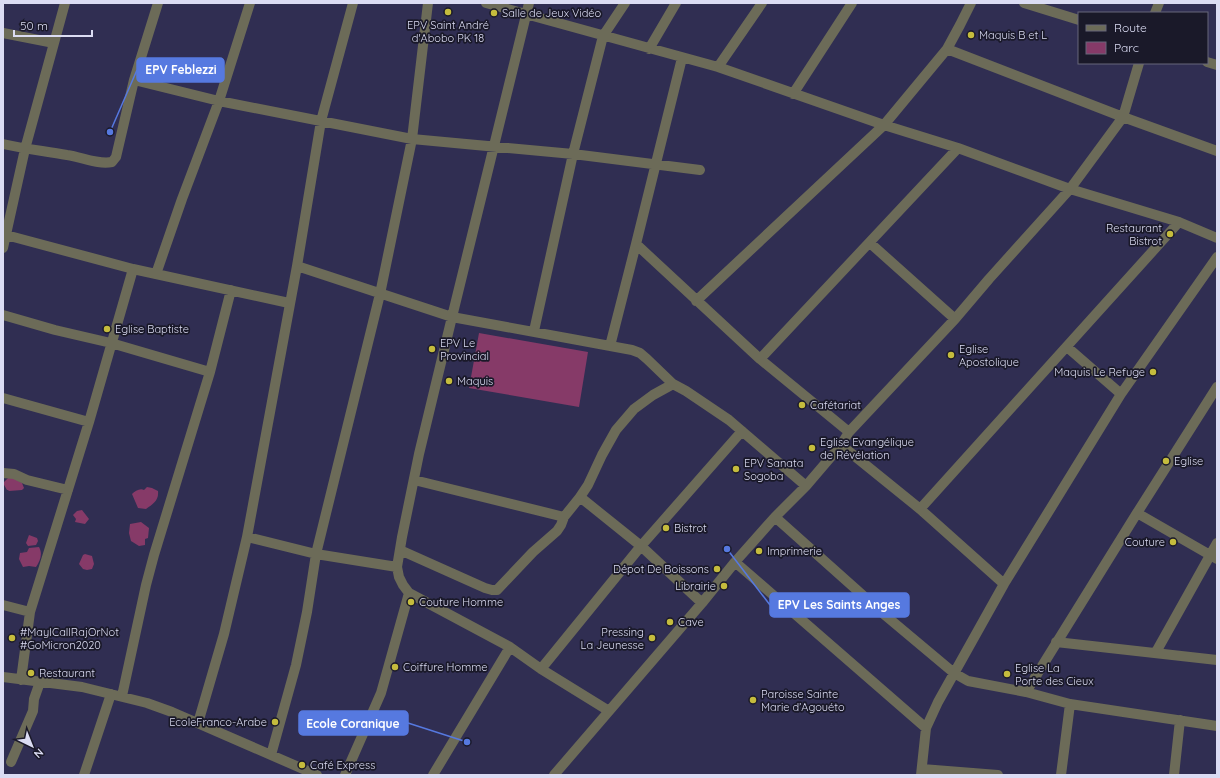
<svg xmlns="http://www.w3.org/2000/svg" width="1220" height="778" font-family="Quicksand,sans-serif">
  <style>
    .green { fill: #863a68 }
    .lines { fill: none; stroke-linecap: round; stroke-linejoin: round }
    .minor { stroke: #6c6b58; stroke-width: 10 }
    .poi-dot { fill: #c5bc3d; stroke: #1a1929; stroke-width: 1.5 }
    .labels { text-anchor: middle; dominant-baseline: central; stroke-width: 3.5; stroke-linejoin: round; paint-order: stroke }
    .poi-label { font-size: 11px; fill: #dbdcf3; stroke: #1a1929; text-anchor: start }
    .leader { fill: none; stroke: #5679e0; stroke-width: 1.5 }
    .callout-dot { fill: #5679e0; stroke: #1a1929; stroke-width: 1.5 }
    .callout { fill: #5679e0; stroke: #5679e0; stroke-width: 1.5 }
    .callout-label { font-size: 12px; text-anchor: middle; font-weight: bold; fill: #fff }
  </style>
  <rect width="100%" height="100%" fill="#302e52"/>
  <path class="green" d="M479 333 588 352 579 407 469 388Z
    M10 476 22 483 24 488 22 490 9 491 8 490H7L3 483Z
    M147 487 152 488 158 491C159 501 153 504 146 509L138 508 132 494C135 491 140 488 144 490Z
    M82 510 89 519 85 524 75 522 76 519 73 515 77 511Z
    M141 522 149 528 148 538 145 539V545L139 546 131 541 129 533 130 524Z
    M29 535 37 538 38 541 36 545 28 546 26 543Z
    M39 547C43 554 40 561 36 567L29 566 23 567 19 559 20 553 27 552 29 548Z
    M85 554 92 556 94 564 92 569 87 570 83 569 79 564 83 555Z"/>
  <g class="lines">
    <path class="minor" d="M486 3 718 67 884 125 958 148 1070 189 1179 222 1217 238
      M529 3 452 317 419 454 402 537 397 567 399 577 403 585 409 593 510 647 541 669 609 711
      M1024 3 1079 20
      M1155 13 1159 3
      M3 33 54 43
      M649 49 676 3
      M947 49 1123 117 1217 151
      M1207 62 1217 65
      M718 67 762 3
      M134 80 219 101 412 139 573 154 700 170
      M793 94 852 3
      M3 144C24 149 45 151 67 155 82 157 98 165 112 162L116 157 134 80 158 3
      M6 235 133 269 289 303
      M870 243 955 319
      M636 244 760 359 849 432
      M3 248 25 149 65 3
      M297 266 452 317 632 350 640 353 647 359 673 384 686 391 729 420 806 486
      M156 274 182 199 219 101 250 3
      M696 301 884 125 947 49 960 25 971 3
      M3 315 55 330 111 343 210 372
      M534 331 573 154 603 36 625 3
      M610 346 636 244 682 58
      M1067 347 1121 394
      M760 359 958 148
      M3 398 89 422
      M841 445 920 509 1004 584
      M3 473 14 474 27 480 68 490
      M414 480 564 517
      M580 497 641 546 702 603
      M920 509 1179 222
      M1137 513 1217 559
      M775 517 886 616 954 673 968 681 1026 692 1070 704 1217 726
      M247 537 316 554 397 567
      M400 550 485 588 492 590H497L533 552 557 531 561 525 564 517 580 497 588 485 602 455 616 430 634 409 653 395 673 384
      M735 562 926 728
      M3 605 30 612
      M1056 642 1217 660
      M1156 652 1217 543
      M541 669 641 546 742 431
      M3 677 82 687 147 703 172 712 317 775
      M21 680 30 612 89 422 133 269
      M1026 692 1137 513 1217 387
      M122 696 146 585 154 555 210 372 231 290
      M198 723 224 634 247 537 297 266 321 121 353 3
      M271 755 296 665 307 612 316 554 380 294 412 139 428 3
      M11 762 33 711 34 699 40 682
      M922 769 998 775
      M84 775 111 694
      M345 775 381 693 409 593
      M433 775 510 647
      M554 775 702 603 735 562 775 517 806 486 841 445 849 432 955 319 989 279 1070 189 1123 117 1139 63
      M921 775 926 728 938 702 1004 584 1121 394 1217 257
      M1061 775 1070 704
      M1174 775 1180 720"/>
  </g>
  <g class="poi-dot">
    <circle cx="448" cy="12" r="4"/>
    <circle cx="494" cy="13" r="4"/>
    <circle cx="971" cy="35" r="4"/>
    <circle cx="1170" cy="234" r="4"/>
    <circle cx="107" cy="329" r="4"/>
    <circle cx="432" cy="349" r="4"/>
    <circle cx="951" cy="355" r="4"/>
    <circle cx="1153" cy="372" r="4"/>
    <circle cx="449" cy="381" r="4"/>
    <circle cx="802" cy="405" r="4"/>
    <circle cx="812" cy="448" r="4"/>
    <circle cx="1166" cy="461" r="4"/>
    <circle cx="736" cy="469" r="4"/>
    <circle cx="666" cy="528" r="4"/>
    <circle cx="1173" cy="542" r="4"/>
    <circle cx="759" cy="551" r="4"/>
    <circle cx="717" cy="569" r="4"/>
    <circle cx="724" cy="586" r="4"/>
    <circle cx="411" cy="602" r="4"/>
    <circle cx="670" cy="622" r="4"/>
    <circle cx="12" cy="638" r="4"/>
    <circle cx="652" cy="638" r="4"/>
    <circle cx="395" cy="667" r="4"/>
    <circle cx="31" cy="673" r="4"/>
    <circle cx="1007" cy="674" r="4"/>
    <circle cx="753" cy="700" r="4"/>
    <circle cx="275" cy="722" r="4"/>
    <circle cx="302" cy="765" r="4"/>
  </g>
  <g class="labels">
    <g class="poi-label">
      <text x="502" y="13">Salle de Jeux Vidéo</text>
      <text x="448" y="25" text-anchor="middle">EPV Saint André<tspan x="448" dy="13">d'Abobo PK 18</tspan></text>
      <text x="979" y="35">Maquis B et L</text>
      <text x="1162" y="228" text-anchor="end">Restaurant<tspan x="1162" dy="13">Bistrot</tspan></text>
      <text x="115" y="329">Eglise Baptiste</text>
      <text x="440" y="343">EPV Le<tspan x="440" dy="13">Provincial</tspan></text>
      <text x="959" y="349">Eglise<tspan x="959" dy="13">Apostolique</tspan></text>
      <text x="1145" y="372" text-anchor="end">Maquis Le Refuge</text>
      <text x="457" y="381">Maquis</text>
      <text x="810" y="405">Cafétariat</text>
      <text x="820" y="442">Eglise Evangélique<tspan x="820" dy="13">de Révélation</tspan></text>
      <text x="1174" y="461">Eglise</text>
      <text x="744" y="463">EPV Sanata<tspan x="744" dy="13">Sogoba</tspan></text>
      <text x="674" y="528">Bistrot</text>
      <text x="1165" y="542" text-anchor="end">Couture</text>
      <text x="767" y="551">Imprimerie</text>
      <text x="709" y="569" text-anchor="end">Dépot De Boissons</text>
      <text x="716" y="586" text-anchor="end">Librairie</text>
      <text x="419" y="602">Couture Homme</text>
      <text x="678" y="622">Cave</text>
      <text x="20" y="632">#MayICallRajOrNot<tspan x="20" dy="13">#GoMicron2020</tspan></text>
      <text x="644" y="632" text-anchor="end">Pressing<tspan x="644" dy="13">La Jeunesse</tspan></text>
      <text x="403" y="667">Coiffure Homme</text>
      <text x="1015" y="668">Eglise La<tspan x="1015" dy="13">Porte des Cieux</tspan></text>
      <text x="39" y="673">Restaurant</text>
      <text x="761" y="694">Paroisse Sainte<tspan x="761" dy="13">Marie d’Agouéto</tspan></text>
      <text x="267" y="722" text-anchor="end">EcoleFranco-Arabe</text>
      <text x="310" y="765">Café Express</text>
    </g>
  </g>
  <path class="leader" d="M110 132L137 70M727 549L770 605M467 742L408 723"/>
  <g class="callout-dot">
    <circle cx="110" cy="132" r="4"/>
    <circle cx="727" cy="549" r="4"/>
    <circle cx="467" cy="742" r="4"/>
  </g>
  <g class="callout">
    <rect x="137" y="58" width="87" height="24" rx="4"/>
    <rect x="770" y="593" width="139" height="24" rx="4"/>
    <rect x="299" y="711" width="109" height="24" rx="4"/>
  </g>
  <g class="callout-label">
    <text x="181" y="74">EPV Feblezzi</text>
    <text x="839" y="609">EPV Les Saints Anges</text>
    <text x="353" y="728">Ecole Coranique</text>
  </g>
  <rect width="1220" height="778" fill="none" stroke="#dbdcf3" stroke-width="8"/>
  <rect x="1078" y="12" width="130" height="52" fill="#1a1929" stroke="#67677a"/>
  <rect x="1086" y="25" width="20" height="6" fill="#6c6b58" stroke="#67677a"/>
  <text x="1114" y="32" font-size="12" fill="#dbdcf3">Route</text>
  <rect x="1086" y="42" width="20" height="12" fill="#863a68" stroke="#67677a"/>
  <text x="1114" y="52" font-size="12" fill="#dbdcf3">Parc</text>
  <g transform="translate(32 746) rotate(137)" stroke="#1a1929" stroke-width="3" paint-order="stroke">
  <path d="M0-3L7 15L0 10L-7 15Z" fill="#dbdcf3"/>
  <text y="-6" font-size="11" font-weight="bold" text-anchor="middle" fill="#dbdcf3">N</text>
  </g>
  <path d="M14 30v6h78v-6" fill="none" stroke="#dbdcf3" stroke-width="2"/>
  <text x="20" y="30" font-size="12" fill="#dbdcf3" stroke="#1a1929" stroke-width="3" paint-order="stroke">50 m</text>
</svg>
